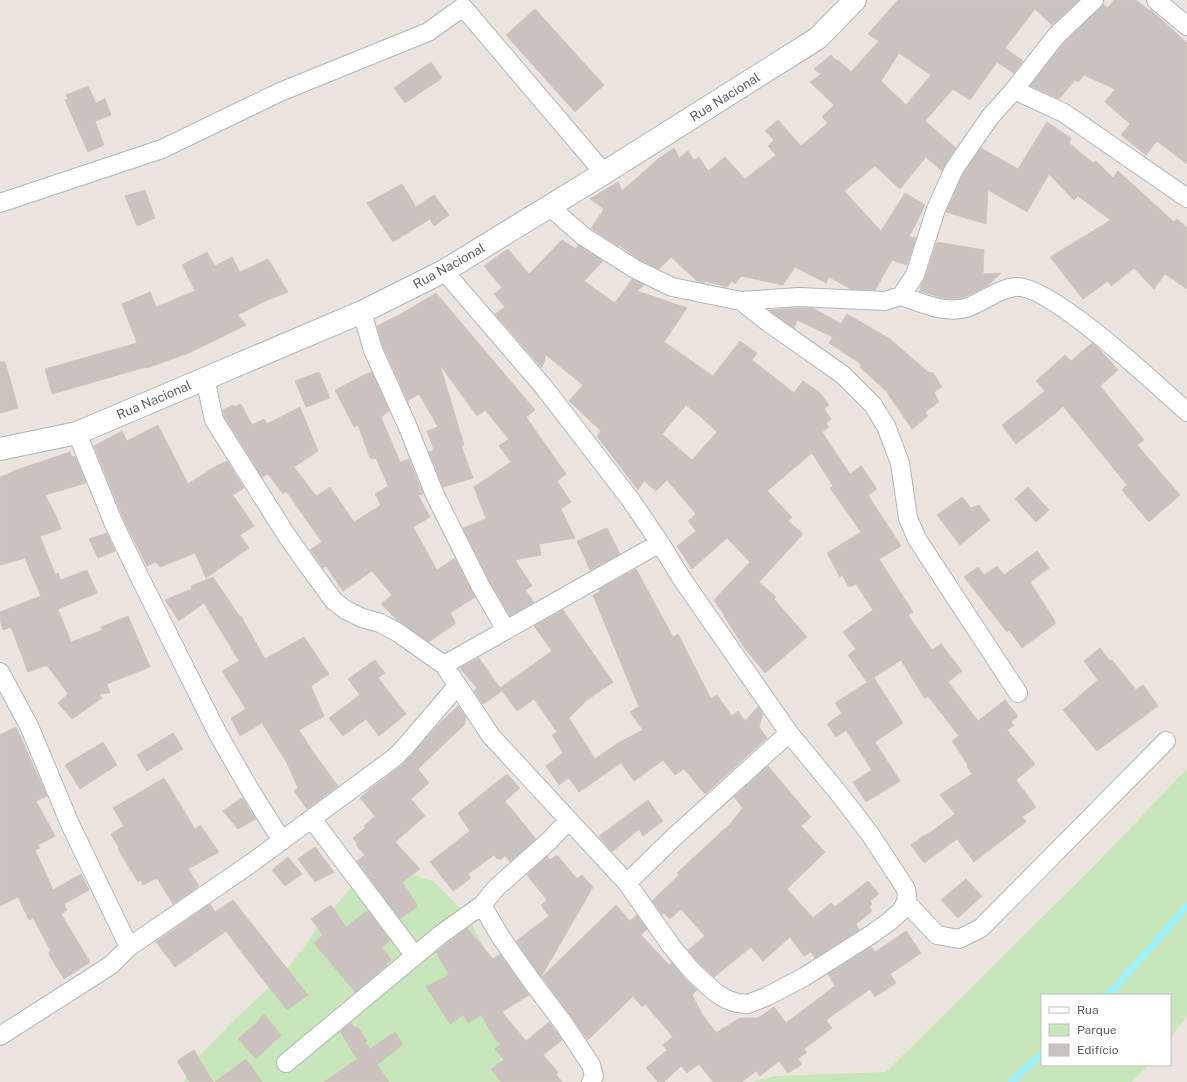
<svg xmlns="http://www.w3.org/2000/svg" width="1187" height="1082" font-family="'Public Sans',sans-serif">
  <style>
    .green { fill: #c7e6b9 }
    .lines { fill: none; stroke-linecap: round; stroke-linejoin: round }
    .stream { stroke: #9cf2ff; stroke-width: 7 }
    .building { fill: #c9c2be; stroke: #d1c5bd; fill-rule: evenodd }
    .street-casing { stroke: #b0b5b8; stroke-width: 20 }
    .secondary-casing { stroke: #acb3b6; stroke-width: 24 }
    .street { stroke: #fff; stroke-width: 18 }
    .secondary { stroke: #fff; stroke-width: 22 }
    .labels { text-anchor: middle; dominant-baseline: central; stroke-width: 3; stroke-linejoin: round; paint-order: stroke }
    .street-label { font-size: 13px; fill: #585f61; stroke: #fff }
  </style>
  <rect width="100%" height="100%" fill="#ece5df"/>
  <path class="green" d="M1187 769V1015L1170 1039V995H1042V1065H1148L1132 1082H750L776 1076 886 1072 1092 868Z
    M394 870 433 881 465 913 490 958 501 1027 500 1082H184L193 1062 236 1018 284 974 319 926 357 880Z"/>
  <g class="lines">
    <path class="stream" d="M1107 995 1115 988 1187 906
      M1011 1082 1042 1054"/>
  </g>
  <path class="building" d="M898 0H1079L1052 25 1035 9 1005 48 1023 61 1014 73 997 62 970 100 953 89 925 121 956 148 942 171 926 157 900 189 875 166 844 191 881 231 905 193 925 205 909 237 916 238 907 265 892 260 875 290 851 289 829 277 826 283 795 267 783 285 741 276 735 284 732 281 727 287 705 281 704 283 697 281 671 257 659 269 640 260 619 245 618 246 591 228 604 209 590 199 618 182 622 191 658 159 674 148 679 158 688 151 694 160 699 157 708 171 725 157 745 179 776 155 768 146 774 140 765 131 778 120 801 146 828 123 822 117 834 105 810 82 821 74 814 69 831 55 837 61 838 60 851 72 879 41 868 34ZM899 53 931 75 906 105 881 81Z
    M1114 0H1136L1150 11 1151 10 1187 43V164L1157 141 1146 155 1121 135 1130 124 1105 102 1115 89 1084 75 1078 82 1075 80 1059 99 1030 86 1064 43 1103 4 1108 8Z
    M535 9 604 85 575 112 506 35Z
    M431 62 442 78 405 103 394 88Z
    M88 86 96 103 105 99 111 115 95 121 104 145 88 152 65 100 68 99 66 95Z
    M1047 122 1071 138 1069 143 1093 163 1096 161 1113 178 1118 171 1174 222 1177 219 1187 228V289L1165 274 1154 289 1134 268 1111 286 1108 281 1083 299 1050 257 1111 220 1078 196 1074 200 1049 174 1027 212 988 190 986 224 946 212 963 174 981 148 1018 169Z
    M402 184 416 207 434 195 449 215 434 226 430 219 393 242 367 203Z
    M145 190 155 218 137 226 125 196Z
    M562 240 576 249 578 245 603 261 584 281 615 303 632 279 644 285 637 291 687 308 664 342 713 376 740 341 757 353 752 360 794 393 803 381 820 393 829 405 824 409 831 419 826 423 829 427 822 432 850 474 861 466 877 489 868 495 901 546 879 559 913 612 908 615 932 650 941 644 962 671 948 682 978 721 1005 700 1018 716 1011 722 1014 725 1007 730 1035 764 1016 780 1036 807 1022 817 1026 822 974 862 957 839 924 863 911 845 922 837 931 832 955 814 940 795 972 774 967 766 968 765 952 741 959 736 928 696 925 699 901 660 867 682 848 655 856 649 843 632 873 610 856 584 849 587 842 575 840 577 827 553 861 532 830 488 833 486 812 453 767 491 792 517 788 521 803 534 759 582 776 597 774 599 807 637 765 673 746 650 724 616H725L714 600 750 562 727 538 692 569 677 546 696 531 688 521 696 514 667 480 656 491 644 481 638 490 597 436 601 431 569 401 583 385 546 355 542 368 495 314 505 307 494 294 502 288 484 266 508 249 529 274ZM686 405 700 416 717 432 692 460 662 434Z
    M937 242 984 250 983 274 1001 273 988 285 972 294 960 298 946 299 920 291 921 285 925 278Z
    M207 252 215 266 232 257 240 272 268 259 288 292 265 301 238 315 246 325 191 352 147 368 146 367 52 394 45 369 137 343 122 304 150 292 156 307 195 291 182 265Z
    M436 293 535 410 526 417 566 474 557 481 571 502 561 509 575 538 539 544 541 555 515 560 532 586 525 590 534 602 510 616 490 582 463 528 486 519 474 487 511 462 499 446 509 439 485 410 477 416 440 365 464 445 461 446 473 478 443 487 429 452 434 450 427 431 438 427 419 394 408 401 383 346 377 326 401 314Z
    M799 308H813L841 324 847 314 890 339 928 372 933 373 942 387 934 392 939 402 925 412 928 416 912 429 886 391 860 367 861 364 829 343 833 337 797 320 794 328 769 310Z
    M1092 343 1101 351 1118 370 1100 386 1144 440 1137 445 1180 495 1149 522 1122 490 1127 485 1063 406 1057 412 1016 444 1002 425 1045 391 1036 381 1065 355 1071 361Z
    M0 362H5L18 408 0 413Z
    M319 372 330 398 306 407 295 381Z
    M372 372 389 411 381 417 400 462 409 459 423 494 418 495 430 517 413 527 437 570 455 558 475 597 450 613 456 623 429 642 397 620 381 604 392 595 372 571 343 591 326 566 323 568 310 550 322 542 286 491 283 494 268 474 262 477 224 416 223 410 233 405 235 407 241 404 252 425 264 419 267 424 300 407 318 451 294 467 316 496 330 487 354 522 381 505 375 494 388 486 376 458 372 459 371 458H370L358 425 354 427 335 390 366 374Z
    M158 425 188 484 214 467 227 461 244 488 233 495 254 526 240 535 249 548 206 578 195 553 160 567 156 562 147 566 124 520 94 446 122 431 127 441Z
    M70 452 72 457 75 456 86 483 45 495 56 516 61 529 40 536 55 574 58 573 61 580 87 570 97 593 58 609 71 642 103 630 101 627 128 616 150 667 107 684 110 693 99 694 102 698 72 719 58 703 68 694 47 665 28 672 11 627 3 630 0 620V612L41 596 25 558 0 565V477L13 472V471Z
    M1028 487 1049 510 1036 522 1015 499Z
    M962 497 971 508 979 505 990 520 960 545 937 515Z
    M607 528 620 554 590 570 577 541Z
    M107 533 115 551 98 558 89 539Z
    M1037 551 1049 568 1030 582 1056 623 1022 648 1009 630 1007 632 964 577 978 567 984 575 997 566 1004 575Z
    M636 569 673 637 678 634 711 699 717 695 732 716 738 711 745 721 758 707 763 714 759 727 767 738 705 794 684 769 675 775 663 760 634 781 621 763 579 792 569 778 559 785 546 766 563 753 552 735 557 732 534 699 517 711 500 688 552 651 534 626 563 610 613 682 587 700 569 718 595 759 618 743 643 730 630 712 639 707 593 595 600 592 599 589Z
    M213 577 240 617 241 616 265 659 304 637 329 674 311 686 324 716 299 730 313 752 338 786 307 809 294 791 298 788 287 763 262 723 240 736 231 718 246 709 222 671 239 661 204 603 179 621 165 600 192 589 191 586Z
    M1100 648 1110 661 1112 660 1136 690 1143 685 1158 706 1097 751 1063 710 1098 680 1084 661Z
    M479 658 502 691 483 704 474 691 477 688 460 668Z
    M375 660 385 673 378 678 406 714 379 736 366 719 343 736 329 718 360 695 348 679Z
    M874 678 903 723 875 742 900 781 866 802 853 782 872 770 846 730 836 737 827 724 842 713 835 703Z
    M458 706 466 717 464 725 418 769 429 783 411 799 425 816 395 842 420 869 402 882 418 906 400 919 357 861 365 855 356 845 357 843 353 838 366 827 364 826 375 816 360 798 369 790 401 766 438 725Z
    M16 727 47 796 36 801 55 836 38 845 40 848 35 850 53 890 81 874 89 890 64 904 67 910 61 914 90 962 64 979 48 953 51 951 33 918 29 920 18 897 0 906V735Z
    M173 733 183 749 147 771 137 755Z
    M103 742 117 765 80 789 65 765Z
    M768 766 811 817 801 826 825 852 787 889 813 918 831 903 835 907 868 881 879 894 870 901 872 904 869 907 872 911 856 924 859 930 815 958 811 952 804 956 790 937 763 961 751 947 714 977 700 964 688 950 705 936 681 909 670 919 664 913 662 914 652 901 679 875 677 873 730 824 743 808 734 797Z
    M507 774 520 788 505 801 536 839 510 862 505 856 500 860 499 858 497 859 494 855 468 874 471 878 453 891 430 862 470 831 458 813Z
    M164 778 195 829 200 825 219 852 188 869 199 886 173 904 157 878 143 885 141 880 138 882 118 849 119 848 111 834 124 826 113 808Z
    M242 798 256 819 238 829 223 811Z
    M648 800 663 821 643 836 639 829 612 852 599 836Z
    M315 847 334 872 315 882 298 859Z
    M557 855 577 879 582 875 593 887 541 977 516 941 549 916 541 905 547 900 527 875 547 856 550 860Z
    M288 857 302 874 285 886 272 870Z
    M966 879 982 896 958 918 941 900Z
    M233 900 308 995 287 1010 246 958 226 931 175 967 156 942 210 904 215 912Z
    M331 905 346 927 368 910 390 941 382 947 391 960 386 964 387 965 355 992 314 943 323 935 311 919Z
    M616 905 630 921 637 915 647 929 641 935 669 965 672 963 684 978 697 990 692 995 702 1014 716 1033 740 1018H758L774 1007 786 1023 835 986 828 974 871 947 875 952 906 931 921 953 890 974 896 983 875 997 870 989 826 1020 832 1028 804 1049 807 1052 798 1059 802 1064 788 1073 779 1061 760 1076 756 1071 742 1082H713L699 1064 687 1073 681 1066 664 1082H658L646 1068 667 1050 663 1045 673 1037 645 1004 642 1007 633 996 588 1040 542 977Z
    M467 928 493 959 500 954 529 995 502 1012 526 1041 549 1022 562 1040 543 1055 558 1072 556 1074 562 1082H501L491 1069 504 1060 495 1049 501 1044 496 1040 481 1015 468 1023 463 1015 450 1024 426 987 449 975 436 952Z
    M264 1014 281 1035 256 1059 238 1039 256 1023Z
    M351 1023 355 1028 358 1027 367 1041 365 1042 370 1049 395 1032 403 1044 377 1065 389 1082H324L357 1059 340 1031Z
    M194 1050 213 1082H190L177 1061Z
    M246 1059 262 1082H215Z"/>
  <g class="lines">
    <g class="street-casing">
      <path id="street" d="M1156 0 1187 26
        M1014 90 1064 113 1187 198
        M0 203 162 149 280 92 428 32 463 7 604 173
        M549 206 583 236 635 269 672 287 741 301 799 297 885 301 901 296 915 275 936 209 954 169 990 117 1014 90 1056 36 1094 0
        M901 296C923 303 948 316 971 306 986 300 998 289 1015 287 1049 283 1158 386 1187 412
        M741 301 765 320 843 375 873 405 886 426 900 463 908 518 917 539 1018 693
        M362 312 373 350 407 425 435 495 481 587 506 630
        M205 378 214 420 287 536 309 567 334 601 346 610 362 618 380 623 397 632 444 665 491 736 627 883 672 947 692 971 716 993 726 999 737 1003 748 1004 768 996 804 977 872 934 890 921 901 911 906 902 907 895 906 889 870 834 840 795 789 733 682 579 660 543 630 499 543 386 444 271
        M77 433 114 524 139 576 218 734 250 790 282 841
        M444 665 660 543
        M0 672 29 726 70 824 129 947
        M312 819 415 956
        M627 883 672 839 789 733
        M906 902 937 935 959 939 981 928 1166 741
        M482 905 500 936 533 983 564 1024 591 1065 594 1076 591 1082
        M0 1036 111 965 129 947 250 864 394 758 405 747 457 686
        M286 1063 440 935 482 905 496 888 548 842 569 820"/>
    </g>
    <g class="secondary-casing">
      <path id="secondary" d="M0 449 77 433 362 312 444 271 604 173 818 38 855 0"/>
    </g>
    <use href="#street" class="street"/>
    <use href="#secondary" class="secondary"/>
  </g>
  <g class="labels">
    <g class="street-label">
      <text transform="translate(725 97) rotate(-32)">Rua Nacional</text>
      <text transform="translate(449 266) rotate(-29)">Rua Nacional</text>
      <text transform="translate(154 400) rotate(-23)">Rua Nacional</text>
    </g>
  </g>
  <rect x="1041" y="994" width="130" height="72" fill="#ffffff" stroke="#bcbfc0"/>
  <rect x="1049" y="1007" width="20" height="6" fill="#ffffff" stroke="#bcbfc0"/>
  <text x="1077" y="1014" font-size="12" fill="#585f61">Rua</text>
  <rect x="1049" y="1024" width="20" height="12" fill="#c7e6b9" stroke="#bcbfc0"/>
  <text x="1077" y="1034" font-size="12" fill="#585f61">Parque</text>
  <rect x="1049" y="1044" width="20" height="12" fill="#c9c2be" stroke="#bcbfc0"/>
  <text x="1077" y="1054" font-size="12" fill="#585f61">Edifício</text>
</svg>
